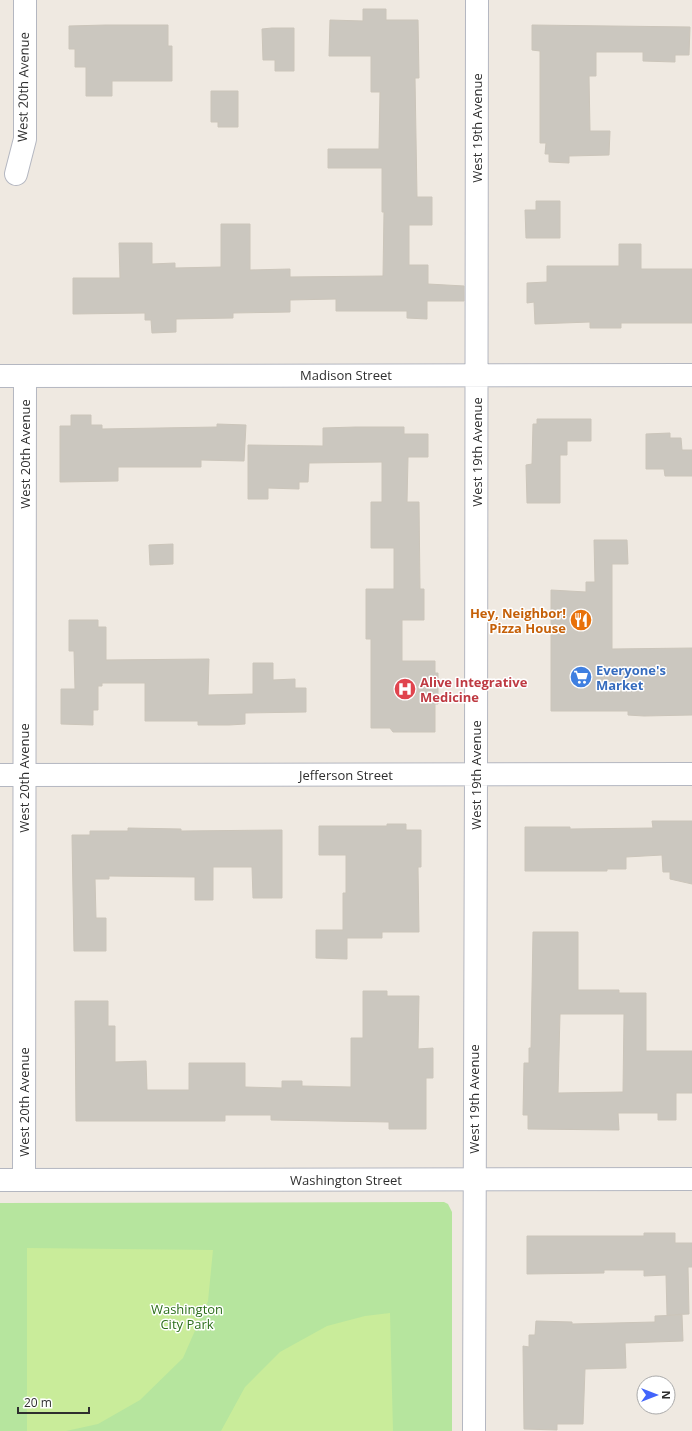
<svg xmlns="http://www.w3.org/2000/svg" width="692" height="1431" font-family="'Open Sans',sans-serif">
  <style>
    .green { fill: #b6e59e }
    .pitch { fill: #c9ec9a }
    .building { fill: #cbc7bf; stroke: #cbc5ba; fill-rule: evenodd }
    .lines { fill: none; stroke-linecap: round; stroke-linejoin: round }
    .minor-casing { stroke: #b4b7c1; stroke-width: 24 }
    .tertiary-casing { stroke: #b4b7c1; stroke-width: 24 }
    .minor { stroke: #fff; stroke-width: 22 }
    .tertiary { stroke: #fff; stroke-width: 22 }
    .labels { text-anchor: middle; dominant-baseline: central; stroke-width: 3; stroke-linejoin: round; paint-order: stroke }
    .street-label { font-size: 13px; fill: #2e2e2e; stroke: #fff }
    .food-label { font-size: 13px; font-weight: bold; fill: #c56008; stroke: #fff; text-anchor: end }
    .shop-label { font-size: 13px; font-weight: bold; fill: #366cbe; stroke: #fff; text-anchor: start }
    .health-label { font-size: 13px; font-weight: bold; fill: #be3a42; stroke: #fff; text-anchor: start }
    .park-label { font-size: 13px; fill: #2c6e1b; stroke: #fff }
  </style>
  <rect width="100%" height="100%" fill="#efe9e1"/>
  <path class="green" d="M444 1202 448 1204 452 1212V1431H0V1203Z"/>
  <path class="pitch" d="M27 1248 213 1250 208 1301 183 1358 140 1400 98 1424 66 1431H27Z
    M390 1313 393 1431H221L245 1387 280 1352 327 1326 365 1316Z"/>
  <path class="building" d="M363 9H386V20H418L419 78H415L417 197H432V225H409V265H428V284L464 286V301H427V319L407 318V311H336V299L290 300V312L233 313V318L176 319V332L152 333 151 320H145V313L73 314V278H120L119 243H152V264L175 263V268L221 267V224H250V270L290 269V277L383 276 384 212H382V168H328V149H379L380 92H371V56H329L330 20 363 21Z
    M106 25H168V46H172V81H112V96H86V67H75V49H69V26Z
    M532 25 690 27 689 55H675V62L643 61V52H596V76H589L590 131H610L609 155 569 156V163L549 162V154H545L546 143H540V51L532 50Z
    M272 28H294V71H275V60H263L262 29Z
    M211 91H238V127H218V122H211Z
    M536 201H560V238H526L525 210H536Z
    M619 244H641V269H692V323H621V328H590V322L535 324 534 302 527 303V283L547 282V266H619Z
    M71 415H91V425H102V429L217 427V424L246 425 244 461 201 460V467H118V481L60 482V426H71Z
    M537 419H591V441H567V455H560V503H527L526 465 532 464 533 424H537Z
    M356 427H404V434H428V457H408L407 502H419L420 589H424V620H402V661H435V673H438V704H435V732H393L390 728H371V639H366V589H394V548H371V502H382V462L309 463 308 482H299V489L268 488V499H248V445L323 446V428Z
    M670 433V438H681L682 450H692V476H665L664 469H646V434Z
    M594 540H627L628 564H612V649L692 648V715L644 716 628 715V711H551V590L586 592V582H595Z
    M173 544V564L150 565 149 545Z
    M69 620H98V627H106V660L209 659 208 695 253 694V663H273V680L295 679V688H306V712L245 713V724L229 725H198V721H145V683H102V686H98V710H93V725L61 724V689H75L74 651H69Z
    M652 821H692V884L670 879V872H663L662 855 626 857V869H607V871H525V827H570V829L653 828Z
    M387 824H406V830H421V867H418L419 932H382V938H347V959L316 958V930H343V893H346V855H319V826H387Z
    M128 828 181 829V831L282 830V898H253L252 867H213V900H195V877L109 876V879H95L96 918H106V951H74L72 835H90V831H128Z
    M533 932H578V990H619V993H646V1051H692V1093H676V1120H658V1113H618L619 1130 528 1129V1115H523L524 1063H529V1048H531ZM560 1014H624L623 1092 558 1093Z
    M363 991H387V996H419L418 1049 433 1048V1078H426V1129H389V1122L271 1120V1115H225V1121H76L75 1001H108V1026H115V1062L146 1061 147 1090H189V1063H245V1087L282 1088V1081H302V1086L351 1087V1038H363Z
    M644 1233H675V1243H692V1267H688L689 1314 667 1315 666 1275 644 1276V1270H604V1273L527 1274V1236H644Z
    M682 1315 683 1341 625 1343 626 1368 585 1369 583 1424H557V1430L524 1429 523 1346 529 1347V1335H535L536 1321 572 1322V1324L655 1322V1316Z"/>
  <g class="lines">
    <g class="minor-casing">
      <path id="minor" d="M16 174 25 139V0
        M0 376 692 375
        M476 775 477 0
        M0 1180 692 1179
        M24 1180 25 376"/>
    </g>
    <g class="tertiary-casing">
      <path id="tertiary" d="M0 775 692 774
        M474 1431 476 775"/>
    </g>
    <use href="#minor" class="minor"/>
    <use href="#tertiary" class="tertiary"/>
  </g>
  <defs>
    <g id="restaurant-disc" transform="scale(1.15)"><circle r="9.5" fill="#e8710a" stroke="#fff"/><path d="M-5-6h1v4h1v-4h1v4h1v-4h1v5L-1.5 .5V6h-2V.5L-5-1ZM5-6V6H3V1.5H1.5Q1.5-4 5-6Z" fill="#fff"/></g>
    <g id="supermarket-disc" transform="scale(1.15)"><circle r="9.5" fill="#3f7fe0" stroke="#fff"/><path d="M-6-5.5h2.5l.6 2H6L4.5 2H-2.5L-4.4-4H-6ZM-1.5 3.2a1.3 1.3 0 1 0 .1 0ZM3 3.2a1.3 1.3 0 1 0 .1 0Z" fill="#fff"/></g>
    <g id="hospital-disc" transform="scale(1.15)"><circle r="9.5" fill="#e0444e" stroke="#fff"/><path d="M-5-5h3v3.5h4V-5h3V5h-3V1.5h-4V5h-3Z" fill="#fff"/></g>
  </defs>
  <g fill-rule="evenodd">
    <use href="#restaurant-disc" x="581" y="620"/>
    <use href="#supermarket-disc" x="581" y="677"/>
    <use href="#hospital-disc" x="405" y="689"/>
  </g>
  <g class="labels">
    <g class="street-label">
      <text transform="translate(23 87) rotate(-89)">West 20th Avenue</text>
      <text transform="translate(477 128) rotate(-90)">West 19th Avenue</text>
      <text x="346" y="375">Madison Street</text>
      <text transform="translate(477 452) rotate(-90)">West 19th Avenue</text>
      <text transform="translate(25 454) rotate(-90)">West 20th Avenue</text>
      <text x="346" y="775">Jefferson Street</text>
      <text transform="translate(476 775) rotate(-90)">West 19th Avenue</text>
      <text transform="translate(24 778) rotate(-90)">West 20th Avenue</text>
      <text transform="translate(474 1099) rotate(-90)">West 19th Avenue</text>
      <text transform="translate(24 1102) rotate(-90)">West 20th Avenue</text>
      <text x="346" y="1180">Washington Street</text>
    </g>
    <g class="food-label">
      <text x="566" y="613">Hey, Neighbor!<tspan x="566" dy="15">Pizza House</tspan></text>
    </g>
    <g class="shop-label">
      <text x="596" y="670">Everyone's<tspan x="596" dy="15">Market</tspan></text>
    </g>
    <g class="health-label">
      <text x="420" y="682">Alive Integrative<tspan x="420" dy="15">Medicine</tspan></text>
    </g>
    <g class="park-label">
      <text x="187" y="1309">Washington<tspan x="187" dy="15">City Park</tspan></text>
    </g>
  </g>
  <g transform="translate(656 1395) rotate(90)"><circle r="19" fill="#ffffff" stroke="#ababab"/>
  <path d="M0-3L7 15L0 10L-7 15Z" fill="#4264fb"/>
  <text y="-6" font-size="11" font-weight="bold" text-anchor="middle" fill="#2e2e2e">N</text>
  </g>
  <path d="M18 1407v6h71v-6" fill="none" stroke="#2e2e2e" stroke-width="2"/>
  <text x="24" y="1407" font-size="12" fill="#2e2e2e" stroke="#ffffff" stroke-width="3" paint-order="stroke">20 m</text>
</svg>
